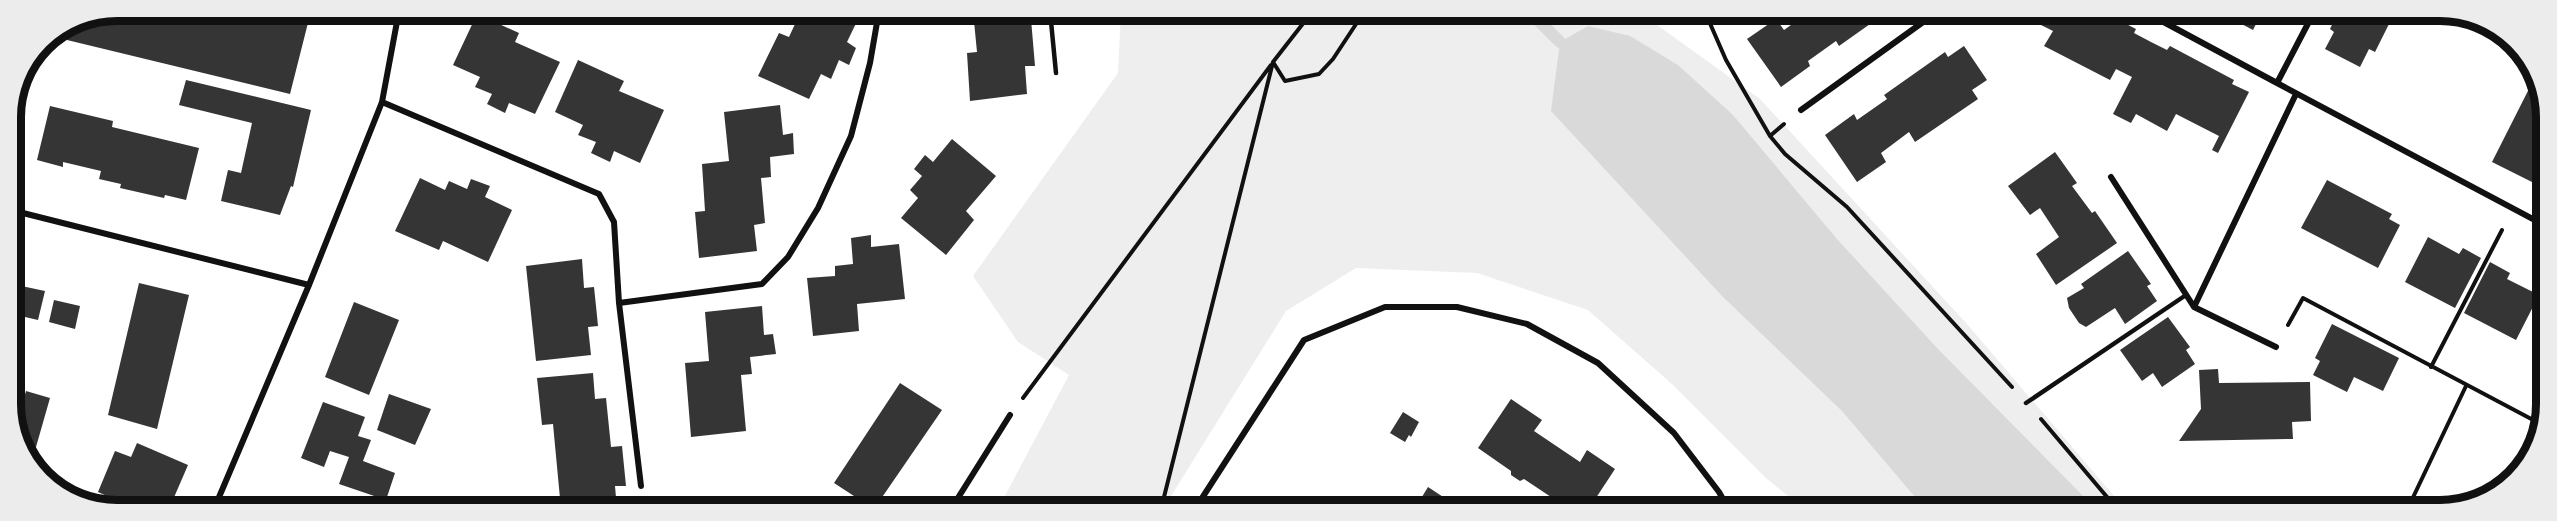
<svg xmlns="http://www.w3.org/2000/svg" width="2557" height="521" font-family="Commissioner,sans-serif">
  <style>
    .green { fill: #eee }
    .water { fill: #d9d9d9 }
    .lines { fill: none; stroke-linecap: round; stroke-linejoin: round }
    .stream { stroke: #d9d9d9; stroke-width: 12 }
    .building { fill: #353535 }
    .path { stroke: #111; stroke-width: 4 }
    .service { stroke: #111; stroke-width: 4.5 }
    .minor { stroke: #111; stroke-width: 6 }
    .rim { fill: none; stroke: #111; stroke-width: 8 }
  </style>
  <rect width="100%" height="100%" fill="#fff"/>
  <path class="green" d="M1121 11 1639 12 1760 99 1967 324 2126 510H1805L1766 478 1673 385 1588 310 1477 273 1356 268 1286 311 1163 509H998L1069 375 1018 342 973 276 1118 73Z"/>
  <path class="water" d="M1588 26 1630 36 1678 65 1733 115 1837 239 1938 349 2097 510H1926L1842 411 1722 296 1551 111 1560 42Z"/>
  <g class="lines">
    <path class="stream" d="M1530 12 1560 42"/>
  </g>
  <path class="building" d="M117 11H311L290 94 67 40 70 23 76 18Z
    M801 11H862L847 42 856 48 849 65 839 60 831 79 821 74 809 99 758 76 779 33 789 37Z
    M973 11H1038L1039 18 1031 19 1035 66H1025L1027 94 970 101 967 53 977 52Z
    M1809 12H1887L1839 46 1836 41 1808 61 1810 66 1781 87 1747 39 1776 19 1784 30Z
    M2043 12H2103L2136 29 2134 33 2151 42 2167 50 2170 46 2234 80 2232 84 2249 92 2218 153 2212 150 2219 136 2176 114 2167 131 2136 114 2131 123 2113 114 2132 77 2116 69 2110 80 2044 46 2053 31 2037 23Z
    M2219 12H2262L2253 30Z
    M2338 12H2395L2375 52 2369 49 2360 67 2325 49 2334 32 2330 29Z
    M477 14 519 33 515 42 560 62 535 114 509 103 505 113 487 104 492 94 475 87 480 77 453 65Z
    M1964 46 1987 80 1972 90 1978 99 1915 142 1909 132 1881 153 1886 162 1857 182 1825 135 1854 114 1857 120 1887 99 1884 95 1945 52 1948 57Z
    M578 60 624 81 619 91 664 110 640 163 614 151 610 162 591 153 596 142 578 135 583 125 555 112Z
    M32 63H35L21 120 11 118V110Z
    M2535 77 2544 96V157L2532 182 2492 162Z
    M186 80 311 110 293 187 291 186 280 215 221 201 228 170 241 173 252 123 179 105Z
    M780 105 783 135 793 133 794 154 770 157 771 177 761 178 765 223 754 225 757 251 699 258 695 212 705 211 702 164 729 161 724 112Z
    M50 106 113 121 112 127 199 148 186 200 165 195 164 198 120 188 121 184 99 179 101 171 63 162V167L37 160Z
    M952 139 996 176 966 211 974 220 946 255 901 218 918 198 910 190 922 176 914 169 925 155 933 162Z
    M2055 152 2077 183 2072 186 2092 213 2095 211 2117 243 2056 285 2036 254 2059 237 2040 208 2030 215 2008 186Z
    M420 178 445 190 449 181 467 189 471 179 490 186 485 197 512 210 488 262 443 241 439 250 395 231Z
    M2327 180 2392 214 2389 219 2400 225 2378 268 2301 228Z
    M871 235V247L899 244 905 299 857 304 859 331 813 336 807 278 835 276V266L853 264 851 238Z
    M2428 237 2459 254 2463 248 2481 258 2455 308 2405 282Z
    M2128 251 2151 284 2147 286 2157 301 2125 324 2115 308 2086 327 2079 323 2069 308 2067 298 2084 288 2081 284Z
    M582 259 584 288 594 287 596 306 598 326 588 327 591 355 536 361 526 266Z
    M2490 262 2510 273 2507 279 2539 295 2516 340 2464 313Z
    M139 283 189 295 157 429 108 415Z
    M12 284 45 291 38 320 12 314Z
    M54 300 80 306 75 329 49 322Z
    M354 302 399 320 369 395 325 377Z
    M762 306 764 335 773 334 776 354 750 357 752 374 741 375 746 431 691 437 685 363 709 361 705 312Z
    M2168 317 2190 347 2186 350 2195 364 2162 387 2153 373 2142 381 2120 350Z
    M2332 324 2399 358 2383 391 2354 377 2347 392 2313 375 2320 361 2315 358Z
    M2218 369 2219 383 2310 382 2311 421 2292 422 2293 439 2179 441 2201 409 2199 370Z
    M593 373 595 399 606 398 611 447 622 446 626 486H615L617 509H561L553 424 542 425 537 378Z
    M900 383 942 410 874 509 834 483Z
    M26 391 50 398 32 461 15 430Z
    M389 394 431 409 415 445 377 430Z
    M1511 399 1542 420 1534 431 1580 462 1587 450 1615 469 1588 510H1547L1554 499 1524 479 1520 481 1511 475V471L1478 448Z
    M323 402 365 417 358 436 371 440 363 461 395 473 386 500 339 484 349 457 330 451 324 467 301 458Z
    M1403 412 1419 422 1411 437 1409 435 1405 442 1390 433Z
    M137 443 188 465 169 509H136L98 492 115 451 131 457Z
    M1428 487 1463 510H1414Z
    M312 497 339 509H307Z
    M1636 498 1655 510H1629Z"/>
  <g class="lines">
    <path class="path" d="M1312 12 1273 62 1285 81 1319 74 1333 59 1364 12
      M1705 12 1726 60 1770 136 1785 154 1847 207 2012 387
      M1770 136 1784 124
      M2288 325 2303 298 2537 422 2541 432
      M2431 367 2502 230
      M1023 398 1271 65
      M2041 419 2118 510
      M1161 509 1273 62
      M2407 510 2466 386"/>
    <path class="service" d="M1050 11 1056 73
      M2026 403 2186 295"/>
    <path class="minor" d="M2145 12 2277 83 2314 12
      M2277 83 2544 225
      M382 102 599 194 614 222 619 303 641 486
      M1801 110 1937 12
      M2111 177 2194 307 2276 347
      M11 210 309 285
      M619 303 762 284 788 257 818 208 851 136 870 63 879 11
      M2194 307 2296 94
      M214 509 309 285 382 102 399 11
      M951 509 1010 415
      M1195 509 1304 340 1385 307H1457L1527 324 1598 363 1674 433 1719 492 1729 510"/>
  </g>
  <path d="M0 0H2557V521H0ZM117 21H2440A96 96 0 0 1 2536 117V404A96 96 0 0 1 2440 500H117A96 96 0 0 1 21 404V117A96 96 0 0 1 117 21Z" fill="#ececec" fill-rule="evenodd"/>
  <path class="rim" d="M117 21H2440A96 96 0 0 1 2536 117V404A96 96 0 0 1 2440 500H117A96 96 0 0 1 21 404V117A96 96 0 0 1 117 21Z"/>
</svg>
